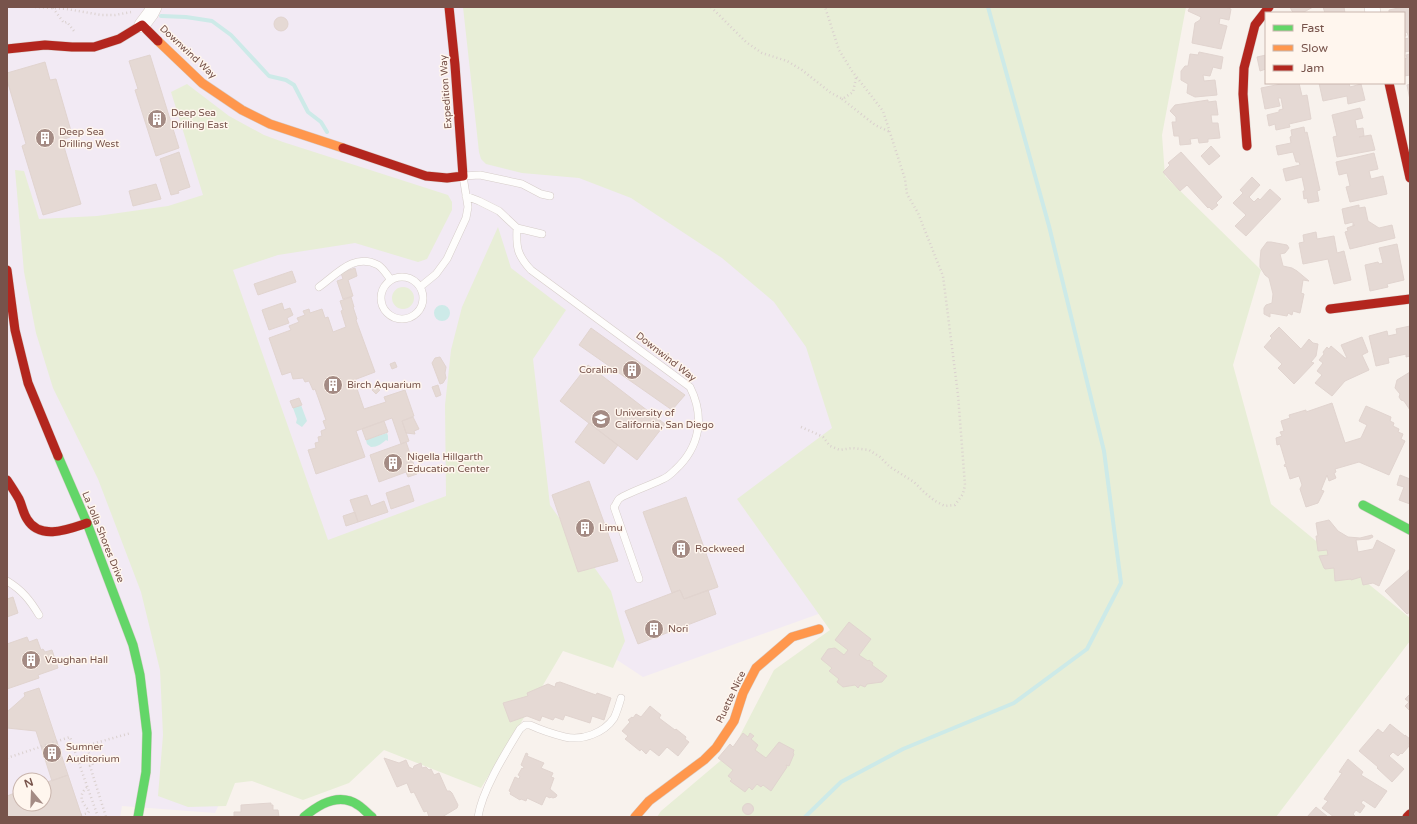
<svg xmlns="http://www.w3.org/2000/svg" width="1417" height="824" font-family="'Varela Round',sans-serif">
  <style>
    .education { fill: #f2eaf4; fill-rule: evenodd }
    .green { fill: #e8eed7 }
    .water { fill: #cdeae8 }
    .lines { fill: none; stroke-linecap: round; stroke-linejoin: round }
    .stream { stroke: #cdeae8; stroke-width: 4 }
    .building { fill: #e5d9d4; stroke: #e1d4cf }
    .lane-casing { stroke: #d6cdc9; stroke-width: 8 }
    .street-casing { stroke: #d6cdc9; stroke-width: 16 }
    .fast-casing { stroke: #d7cdc9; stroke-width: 10 }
    .slow-casing { stroke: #d7cdc9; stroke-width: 10 }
    .jam-casing { stroke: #d7cdc9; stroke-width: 10 }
    .path { stroke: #dad0ce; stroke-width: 2.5; stroke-dasharray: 1 3; stroke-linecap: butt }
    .lane { stroke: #fefdfc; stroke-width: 7 }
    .street { stroke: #fefdfc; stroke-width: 15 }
    .fast { stroke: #63d668; stroke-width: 9 }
    .slow { stroke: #ff974d; stroke-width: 9 }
    .jam { stroke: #b3261e; stroke-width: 9 }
    .labels { text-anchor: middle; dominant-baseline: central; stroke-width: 3; stroke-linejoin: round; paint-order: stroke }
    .street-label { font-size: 10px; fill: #77534b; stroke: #fff6ee }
    .poi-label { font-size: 10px; fill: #77534b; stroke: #fff6ee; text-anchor: start }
  </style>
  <rect width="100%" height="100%" fill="#f8f2ed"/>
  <path class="education" d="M7 7H1174L1151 191 1197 478 643 677 608 654 561 640 375 744 254 772 231 779 215 813 122 806 120 817H7ZM20 780H44V804H20Z"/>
  <path class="green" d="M463 7H1186L1162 135 1165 176 1261 270 1233 365 1271 504 1410 618V641L1276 817H657L661 811 732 751 774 670 830 630 737 499 832 428 806 347 774 302 722 258 631 198 579 178 522 173 486 164 481 159 479 152Z
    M187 84 229 116 264 135 283 142 448 195 452 202V210L427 259 418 262 355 243 278 255 233 270 328 540 446 496 445 405 451 350 462 307 498 227 511 268 566 310 533 359 550 505 611 591 625 641 613 668 563 651 519 726 481 788 384 750 349 783 303 800 252 781 235 783 226 806 188 807 158 796 163 735 160 670 141 592 98 479 53 388 36 333 24 272 15 170 24 171 39 219 97 216 168 206 203 195 171 92Z
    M392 298a11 11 0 1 1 22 0a11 11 0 1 1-22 0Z"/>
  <path class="water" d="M434 313a8 8 0 1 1 16 0a8 8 0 1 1-16 0Z
    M301 405 307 421 302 427 296 423 297 419 293 408Z
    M387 433 388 436V441L386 440C381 444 378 447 371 447L367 444 366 440 368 439Z"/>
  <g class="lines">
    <path class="stream" d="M161 16 186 17 212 21 231 35 269 76 286 80 294 85 308 112 321 122 327 132
      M805 817 841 782 903 749 1014 703 1087 649 1121 583 1104 451 1049 226 988 7"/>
  </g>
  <path class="building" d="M1190 7H1225L1231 9 1229 20 1220 18 1219 24 1227 26 1221 49 1192 43 1195 23 1200 20 1201 17 1188 11Z
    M1290 7H1313L1304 12 1300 13H1294L1292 11Z
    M1323 7H1344L1345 13H1325Z
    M1403 7H1410V51L1404 52V39L1409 38 1407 32 1405 33 1406 36H1404V13H1389V10Z
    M274 24a7 7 0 1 1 14 0a7 7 0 1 1-14 0Z
    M1199 52 1223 57 1221 69 1213 67 1210 76 1203 75 1204 81 1215 80 1217 95 1195 97 1187 93 1188 84 1181 80V71L1185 66H1188L1190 54 1198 55Z
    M1410 54V75L1404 76V59L1407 58 1406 55Z
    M150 55 179 148 156 156 135 90 138 89 129 61Z
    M1266 55V69L1260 71 1257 57Z
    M45 62 50 80 56 79 71 131 68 132 70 137 62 140 81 204 43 215 22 146 26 144 7 80V73Z
    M1286 83H1299L1302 96 1307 95 1311 119 1289 124 1290 127 1276 130 1275 124 1269 126 1267 115 1279 112V110L1283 109 1281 98H1278L1280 106 1265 109 1261 88Z
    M1319 83H1349L1350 87 1361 84 1365 100 1348 104 1347 96 1323 101Z
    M1410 84V100L1407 85Z
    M1208 100V102L1216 101 1218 115H1211L1212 123H1218L1220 138 1208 139V142L1199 143 1198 138 1190 139 1191 144 1180 145 1179 136H1174L1172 122H1176V117L1170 111 1175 105Z
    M1360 108 1363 118 1355 120 1357 129 1363 128 1364 136 1359 137 1371 135 1375 150 1337 157 1333 137 1337 136 1332 115Z
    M1304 127 1305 133 1307 132 1320 190 1317 191 1319 201 1308 203 1307 198 1304 199 1303 191H1305L1302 177 1286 181 1283 169 1300 165 1299 162H1296L1293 152 1278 155 1276 146 1291 143 1290 137 1292 136 1291 130Z
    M1211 146 1220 156 1209 165 1201 156Z
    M179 152 190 187 178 191 179 193 171 195 160 159Z
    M1181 152 1222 197 1216 203 1218 205 1212 210 1209 207 1208 208 1187 185 1180 191 1163 172 1170 165 1168 163Z
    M1374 153 1378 169 1369 171 1371 179 1383 176 1387 194 1350 202 1346 187 1350 186 1347 173 1339 175 1336 162Z
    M1252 177 1260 185 1249 197 1254 202 1258 198 1260 200 1270 189 1281 199 1246 236 1235 226 1246 215 1233 203 1243 193 1240 190Z
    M156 184 161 199 133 206 129 191Z
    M1359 205V208L1365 207 1368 221 1379 228 1392 225 1395 238 1350 249 1345 232 1348 231 1347 228 1355 225 1353 226V222L1345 224 1342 209Z
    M1316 232 1317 239 1334 236 1337 253 1344 251 1351 280 1334 284 1328 259 1303 264 1299 243 1304 242 1303 235Z
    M1267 242H1271L1287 245 1289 248 1285 253 1280 254 1283 266 1292 268 1297 271 1309 281 1303 280 1301 293 1304 294 1300 313 1293 311 1292 315 1288 313 1287 316 1270 313V317L1264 314V308L1266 305 1272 303 1273 294 1269 278 1265 275 1260 267V260L1261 250Z
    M1397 244 1404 280 1387 284 1388 287 1370 291 1365 265 1378 262 1379 264 1383 263 1379 248Z
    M355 268 357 276 348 280 353 296 343 299 337 281 343 279 341 273Z
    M292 271 296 282 258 295 254 284Z
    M351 297 354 307H353L357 319 356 320 375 372 354 380 364 409 386 402 384 397 405 390 414 416 402 421 409 441 401 444 392 418 356 431 365 457 316 474 308 450 316 448 315 443 319 442 318 437 322 436 321 431 326 429 323 421 326 420 319 400 315 389 313 390 309 381 305 382 303 378 293 379 291 372 282 375 269 338 291 330 289 326 299 322 297 318 305 315 303 311 309 309 310 313 322 309 325 318 328 317 333 332 346 327 341 311 343 310 340 301Z
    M282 303 284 310 290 308 293 315 287 318 289 323 269 330 262 310Z
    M1410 326V356L1406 357V354L1388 358 1389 363 1376 366 1369 336 1387 331 1388 336 1397 334 1396 329Z
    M1279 327 1301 349 1309 339 1313 343 1318 344 1316 356 1311 362 1314 363 1294 384 1278 368 1282 364 1264 347 1272 338 1270 336Z
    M591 328 685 395 672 410 579 345Z
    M1362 337 1368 352 1362 355 1369 370 1345 381 1332 396 1315 383 1322 375 1317 371 1323 363 1319 360 1324 354 1323 352 1327 347 1329 349 1331 346 1345 358H1347L1341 345Z
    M440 357 446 367 445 373 446 378 443 383 440 384 432 363 435 358Z
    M395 362 397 367 392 369 390 364Z
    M588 365 665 424 637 460 560 401Z
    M1410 372V410L1404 401 1401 400 1399 397 1400 394 1395 388 1397 380Z
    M438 385 441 395 436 397 432 387Z
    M376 386 380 390 376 394 372 390Z
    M299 398 302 405 293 408 290 401Z
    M1332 403 1345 443 1361 438 1367 425 1359 421 1366 406 1391 417 1390 421 1394 423 1393 426 1399 429 1398 432 1403 434 1401 439 1405 441 1389 475 1359 462 1335 469 1336 472 1334 473 1336 478 1329 481 1327 475 1321 490 1324 491 1318 503 1306 507 1300 489 1302 485 1299 476 1290 479 1286 466 1285 467 1284 465 1286 464 1280 444 1277 445 1276 438 1282 436 1280 432 1284 431 1281 421 1290 418 1289 415 1306 410V412Z
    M413 417 419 429 414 431 415 434 406 433 402 421Z
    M384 421 388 432 366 440 362 429Z
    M589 423 618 445 604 464 575 442Z
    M406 442 417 474 408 477 406 472 379 482 370 455Z
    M1400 475 1410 479V504L1399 500 1404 487 1397 485Z
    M589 481 618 561 578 572 552 495Z
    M409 485 414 501 391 509 386 493Z
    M367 495 371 506 384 501 388 512 358 522 350 500Z
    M686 497 718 587 684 599 680 590 672 593 643 512Z
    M355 512 358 522 346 526 343 516Z
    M1329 520 1338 531 1348 537 1360 538 1372 535 1373 537 1369 539 1356 540 1358 552 1373 549 1377 540 1395 550 1379 586 1373 583 1363 585 1361 577 1351 580V579L1335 581 1334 568 1325 569 1324 568 1319 556 1328 555 1327 550 1318 551 1316 536H1318L1316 523Z
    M1410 569V612L1407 614 1385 591Z
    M680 590 684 599 708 590 716 614 638 644 625 611Z
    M13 597 18 613 7 617V599Z
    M849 622 871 639 859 655 868 661 869 660 873 663 872 665 887 676 882 682 867 684 865 687 860 685 858 688 855 685 843 687 837 682 839 679 829 671 832 668 821 659 828 649 835 648 844 655 848 650 835 640Z
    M27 637 29 642 37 639 41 650 43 649 45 652 52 650 58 668 38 675 39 678 7 689V644Z
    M560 682 596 695 597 693 611 698 604 720 592 716 590 723 565 715 563 720 555 717 553 720 542 716 540 721 527 716 510 722 503 703 528 696 527 693 548 684 555 687 556 683Z
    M39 688 68 775 52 781 36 731 7 728V712L25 696 24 693Z
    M1410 694V711L1405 706 1409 702 1405 699Z
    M650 706 661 715 659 718 675 730 676 729 686 737 685 739 689 742 678 756 667 747 659 756 650 749 646 754 641 749 640 751 625 739 628 736 622 731 630 722 628 720 632 717 633 718 636 714 641 717Z
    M1390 724 1405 736V735L1410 739 1409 744 1410 745 1402 754 1401 753 1398 756 1393 752 1389 756 1404 769 1392 782 1377 768 1378 767 1359 751 1378 729 1383 733Z
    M743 733 748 737 750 733 754 736 751 739 758 745 755 750 766 758 779 742 794 750 793 753 794 754 789 766 786 765 787 767 771 791 763 785 761 787 757 784 752 790 749 787 745 792 730 781 732 779 728 776 733 770 718 758 730 744 733 747Z
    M526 753 528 754 527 756 544 763 541 768 553 773 551 777 554 778 550 789 557 795 556 797 553 798 551 797 550 798 546 796 542 805 527 798 526 801 521 799 520 800 510 794 511 792 509 791 515 777 519 779 520 776 518 775 522 768 523 769 524 767 521 765Z
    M384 758 399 763 406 760 409 767 413 769 414 766 421 763 422 768 426 767 429 770 431 769 434 775 439 773 447 791H450L452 793 458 805 457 808 442 817H429L427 811 424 812 414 792 411 793 407 783 397 787Z
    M1348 759 1363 772 1361 775 1387 791 1375 808 1363 800 1361 803 1365 806 1360 813 1356 810 1353 814 1356 817H1334L1322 808 1328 801 1324 799 1342 773 1339 772Z
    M68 775 82 817H7V796L20 791V804H44V783Z
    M271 803V805H273V810H278L279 817H234V812H241V805Z
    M742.5 809a5.5 5.5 0 1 1 11 0a5.5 5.5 0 1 1-11 0Z
    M1316 807 1328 817H1307Z"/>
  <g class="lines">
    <g class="lane-casing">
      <path id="lane" d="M466 196 479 201 499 211 517 228 542 234
        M517 228C516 247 517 255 531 270L690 387C705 417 700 447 675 470 672 473 668 477 663 479 656 483 622 495 619 499 617 501 616 505 614 507L639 579
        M381 298a21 21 0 1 1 42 0a21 21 0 1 1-42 0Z
        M319 287C336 275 354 252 378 265 383 268 387 275 391 280
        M420 287 436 274 447 259 466 218 468 207 463 176 480 175 522 184 541 194 550 196
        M7 581C22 590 30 600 39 615
        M478 817C482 790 506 752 520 729L525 725H530C541 730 553 734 565 737 582 741 604 733 614 718 617 712 619 705 621 698"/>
    </g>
    <g class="street-casing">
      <path id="street" d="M1372 7 1373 13
        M142 25 151 13 154 7"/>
    </g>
    <g class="fast-casing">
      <path id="fast" d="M58 456 87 523 133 645 140 675 147 733 146 772 138 817
        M1363 505 1410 530
        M304 817C319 804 339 792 358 805 363 808 367 813 372 817"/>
    </g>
    <g class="slow-casing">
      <path id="slow" d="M158 41 202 83 242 110 270 124 343 148
        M635 817 649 801 704 760 716 748 734 721 743 693 756 668 792 637 819 629"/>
    </g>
    <g class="jam-casing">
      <path id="jam" d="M7 49 45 45 72 47H94L119 39 142 25 158 41
        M1389 83 1410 178
        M1247 146 1243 94 1244 68 1255 25 1269 7
        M343 148 426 176 447 178 463 176 455 65 449 7
        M7 270 15 330 28 383 58 456
        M1330 309 1410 299
        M7 480C11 486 15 492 19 499 22 505 23 513 27 519 40 541 69 529 87 523
        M1407 817 1410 814"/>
    </g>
    <path class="path" d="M35 7 67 9 101 15H115L131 12
      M711 7 746 42 762 53 787 61 802 70 831 93 841 98H844L853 92 856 78
      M53 8 64 23 67 22 74 31
      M842 99 875 125 890 132
      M801 427 817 434 823 437 830 446 840 450 852 448 869 450 880 457 890 467 914 482 925 493 935 501 945 506 955 505 963 494 965 485 958 395 943 276 918 213 907 194 905 179 883 111 852 71 839 50 825 7
      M86 745 93 765 90 766 106 817
      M7 758 70 737 74 749
      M81 815 88 813 89 811C82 802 77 796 88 786
      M98 817 74 749 131 733"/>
    <use href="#lane" class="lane"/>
    <use href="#street" class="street"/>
    <use href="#fast" class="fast"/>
    <use href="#slow" class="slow"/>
    <use href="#jam" class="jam"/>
  </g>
  <defs>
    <g id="building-disc" transform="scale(1)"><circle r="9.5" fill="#a48b84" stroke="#fff6ee"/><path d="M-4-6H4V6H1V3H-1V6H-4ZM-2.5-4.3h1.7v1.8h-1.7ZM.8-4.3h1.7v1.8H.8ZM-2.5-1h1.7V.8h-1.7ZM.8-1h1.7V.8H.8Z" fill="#fff"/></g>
    <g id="university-disc" transform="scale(1)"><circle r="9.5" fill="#a48b84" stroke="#fff6ee"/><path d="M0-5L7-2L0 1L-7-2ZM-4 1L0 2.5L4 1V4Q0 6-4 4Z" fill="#fff"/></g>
  </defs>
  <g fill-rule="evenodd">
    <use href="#building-disc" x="157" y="119"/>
    <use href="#building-disc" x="45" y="138"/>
    <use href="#building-disc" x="632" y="370"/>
    <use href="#building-disc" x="333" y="385"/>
    <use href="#university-disc" x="601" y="419"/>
    <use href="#building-disc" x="393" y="463"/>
    <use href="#building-disc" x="585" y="528"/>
    <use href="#building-disc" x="681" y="549"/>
    <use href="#building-disc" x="654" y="629"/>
    <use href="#building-disc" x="31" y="660"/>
    <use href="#building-disc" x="52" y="753"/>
  </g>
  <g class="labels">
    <g class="street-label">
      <text transform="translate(188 52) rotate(43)">Downwind Way</text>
      <text transform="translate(446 92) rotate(-94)">Expedition Way</text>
      <text transform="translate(666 357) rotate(38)">Downwind Way</text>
      <text transform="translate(103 537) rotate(68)">La Jolla Shores Drive</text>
      <text transform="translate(731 697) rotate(-65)">Ruette Nice</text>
    </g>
    <g class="poi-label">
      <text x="171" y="113">Deep Sea<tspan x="171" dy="12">Drilling East</tspan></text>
      <text x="59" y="132">Deep Sea<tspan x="59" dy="12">Drilling West</tspan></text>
      <text x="618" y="370" text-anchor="end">Coralina</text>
      <text x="347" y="385">Birch Aquarium</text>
      <text x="615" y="413">University of<tspan x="615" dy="12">California, San Diego</tspan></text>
      <text x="407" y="457">Nigella Hillgarth<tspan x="407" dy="12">Education Center</tspan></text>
      <text x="599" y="528">Limu</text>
      <text x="695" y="549">Rockweed</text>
      <text x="668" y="629">Nori</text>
      <text x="45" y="660">Vaughan Hall</text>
      <text x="66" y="747">Sumner<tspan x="66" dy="12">Auditorium</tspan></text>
    </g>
  </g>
  <rect width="1417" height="824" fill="none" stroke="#77534b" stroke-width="16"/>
  <rect x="1265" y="12" width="140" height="72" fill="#fff6ee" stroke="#c9b5ad"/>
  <rect x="1273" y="25" width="20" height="6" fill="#63d668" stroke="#c9b5ad"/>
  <text x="1301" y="32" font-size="12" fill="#77534b">Fast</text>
  <rect x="1273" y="45" width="20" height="6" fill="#ff974d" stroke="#c9b5ad"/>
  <text x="1301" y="52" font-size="12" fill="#77534b">Slow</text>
  <rect x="1273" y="65" width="20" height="6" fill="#b3261e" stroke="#c9b5ad"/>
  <text x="1301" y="72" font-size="12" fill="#77534b">Jam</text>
  <g transform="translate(32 792) rotate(341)"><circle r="19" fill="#fff6ee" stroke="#c9b5ad"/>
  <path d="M0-3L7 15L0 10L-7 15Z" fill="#a48b84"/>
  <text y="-6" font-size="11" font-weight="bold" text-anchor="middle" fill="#77534b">N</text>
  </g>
</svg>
